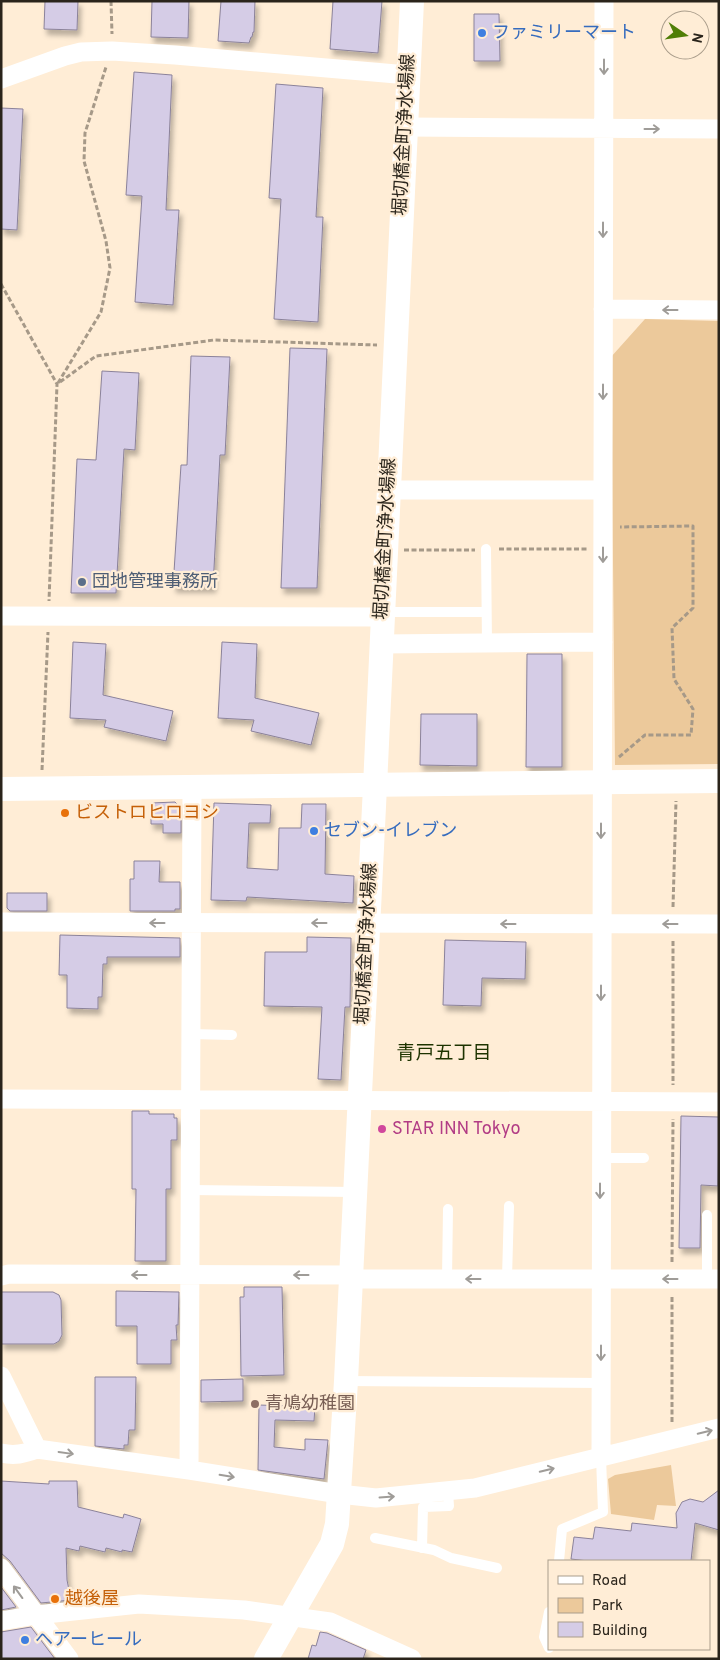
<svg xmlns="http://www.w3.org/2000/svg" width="720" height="1660" font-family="Overpass,'Noto Sans JP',sans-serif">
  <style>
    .green { fill: #ecc99b }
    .building { fill: #d5cce6; stroke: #8b829a; filter: url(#shadow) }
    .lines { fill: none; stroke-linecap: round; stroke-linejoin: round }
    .path { stroke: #a69988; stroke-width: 3; stroke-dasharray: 5 2.5; stroke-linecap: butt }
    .service { stroke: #fff; stroke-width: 10 }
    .minor { stroke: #fff; stroke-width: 19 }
    .tertiary { stroke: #fff; stroke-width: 24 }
    .oneway { stroke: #9f9c98 }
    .shop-dot { fill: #3f7fe0; stroke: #ffedd6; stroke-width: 2 }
    .service-dot { fill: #5c6f8a; stroke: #ffedd6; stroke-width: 2 }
    .food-dot { fill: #e8710a; stroke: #ffedd6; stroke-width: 2 }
    .hotel-dot { fill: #d1479c; stroke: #ffedd6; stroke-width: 2 }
    .education-dot { fill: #8d6e63; stroke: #ffedd6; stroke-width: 2 }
    .labels { text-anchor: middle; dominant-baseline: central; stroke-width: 4.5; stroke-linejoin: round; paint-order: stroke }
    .shop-label { font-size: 18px; fill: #366cbe; stroke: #ffedd6; text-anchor: start }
    .street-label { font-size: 18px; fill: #2a241b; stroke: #ffedd6 }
    .service-label { font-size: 18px; fill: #4e5e75; stroke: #ffedd6; text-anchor: start }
    .food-label { font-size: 18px; fill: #c56008; stroke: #ffedd6; text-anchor: start }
    .hotel-label { font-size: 18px; fill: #b23c85; stroke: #ffedd6; text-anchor: start }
    .education-label { font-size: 18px; fill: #785e54; stroke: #ffedd6; text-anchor: start }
    .neighbourhood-label { font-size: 19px; fill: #1d3300; stroke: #ffedd6 }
  </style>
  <defs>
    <filter id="shadow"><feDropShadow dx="3" dy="5.5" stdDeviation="2.5" flood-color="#0004"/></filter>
  </defs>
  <rect width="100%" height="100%" fill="#ffedd6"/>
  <path class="green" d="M645 319 719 321V764L615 765 611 357Z
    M671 1465 676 1506 657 1505 654 1520 611 1514 608 1479 615 1475Z"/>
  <path class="building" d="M45 1H78L77 30 44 29Z
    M152 1H189L188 38 151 37Z
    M221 1H255L254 32H253L252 37H251L249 43 218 41Z
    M333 1H382L378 53 330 49Z
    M474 14H499L500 61H474Z
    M134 72 172 75 166 210H179L173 305 135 302 142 196 126 195Z
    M276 84 323 88 316 217H323L318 322 274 319 281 199 269 198Z
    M1 108 23 109 17 230 1 229Z
    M290 348 327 349 317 588H281Z
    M191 356 230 357 225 455H220L213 587H173L181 465H187Z
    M102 371 139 373 135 450 124 449 116 593H71L77 459 96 460Z
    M73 642 106 644 103 695 173 711 166 741 104 727 106 720 70 718Z
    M222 642 257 644 255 698 319 713 311 745 251 731 254 720 218 718Z
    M527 654H562V767H526Z
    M421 714H477V766L420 765Z
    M175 802 181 808V833H163V824H151V803Z
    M214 803 271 805 270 823H249L247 868 278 870 279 828H301L302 804H326L325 874 354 876 353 903 247 897 246 901 211 900Z
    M134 861H160L159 882H180V909H175V911H130V879H134Z
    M7 893H47V911H10L7 908Z
    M60 935 180 938V957H107V964H103L102 997H98V1009L67 1008V975H59Z
    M307 937 351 938 350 1007H345L341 1080 318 1079 322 1007 264 1006 265 952H307Z
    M445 940 526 942 525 979 482 978 481 1006 443 1005Z
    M132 1111H149V1114H174V1118H177V1140H171V1189H166V1261H135L136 1189H132Z
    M681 1116 719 1117 718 1186 701 1185 700 1248H679Z
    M244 1287H282L284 1375 241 1376 240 1297H244Z
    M116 1291 179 1292 178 1325H176L177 1340H171V1364H137V1326H116Z
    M1 1292H53L59 1295 61 1300 62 1335 59 1341 54 1344H1Z
    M95 1377H136L135 1430H129L128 1445H124V1449L95 1446Z
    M243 1379V1401L201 1402V1380Z
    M259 1405 315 1407 314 1421 275 1420 274 1447 305 1450V1439L328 1440 324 1479 258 1470Z
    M1 1481 49 1484V1481H77L78 1507 123 1518 124 1514 141 1519 132 1552 122 1550V1552L106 1548 105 1552 80 1546 79 1551 66 1548 67 1580 71 1600 41 1603 10 1561 1 1553Z
    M719 1490V1530L695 1523 691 1561H588L571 1559 574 1537 593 1539 595 1527 631 1531 632 1523 677 1528 676 1513 682 1502 690 1499 703 1502Z
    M1 1587 16 1607 1 1610Z
    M31 1627 55 1659H1V1632Z
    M320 1632 327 1633 366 1650 363 1659H308L312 1645 316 1646Z"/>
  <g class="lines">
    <path class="path" d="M111 1 112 34
      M1 284 57 384 49 601
      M60 382 96 356 214 340 377 345
      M58 383 101 312 110 268 106 241 84 161 85 133 106 67
      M499 549H588
      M404 550H475
      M619 757 645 735H691L693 709 674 679 672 628 693 608V526L620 527
      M42 770 48 632
      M673 907 676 801
      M673 941V1085
      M672 1262 673 1119
      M672 1422V1296"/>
    <path class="service" d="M486 549 487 644
      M382 612H486
      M191 1034 232 1035
      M600 1158H644
      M190 1190 354 1192
      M507 1278 509 1206
      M447 1279 448 1209
      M707 1279V1215
      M346 1381 601 1383
      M375 1538 434 1550 451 1558 497 1568
      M422 1548 423 1507 449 1506 448 1492
      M559 1561 562 1529 603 1512 601 1457
      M549 1612 544 1637 549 1648"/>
    <path class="minor" d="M1 79 65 56 81 52 112 51 175 55 408 75
      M406 127 719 129
      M603 309 719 310
      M388 490H603
      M1 616 382 617
      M381 644 603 642
      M1 922 719 924
      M1 1099 719 1102
      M1 1276 9 1274 350 1275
      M350 1279H719
      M1 1376 37 1449
      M1 1453C14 1456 24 1454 37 1449L189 1470 339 1494 376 1498 475 1488 719 1428
      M601 1457 604 1
      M189 1470 192 787
      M1 1568 69 1659
      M1 1621 36 1615 139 1604 244 1610 330 1622 412 1659"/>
    <path class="tertiary" d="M1 789 719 781
      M266 1659 332 1544 337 1524 346 1381 375 786 412 1"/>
  </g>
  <defs><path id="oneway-shaft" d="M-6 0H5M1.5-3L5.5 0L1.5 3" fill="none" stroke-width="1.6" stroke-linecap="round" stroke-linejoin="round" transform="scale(1.25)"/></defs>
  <g class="oneway">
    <use href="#oneway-shaft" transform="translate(604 67) rotate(90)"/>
    <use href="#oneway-shaft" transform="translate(652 129)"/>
    <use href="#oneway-shaft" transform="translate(603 230) rotate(90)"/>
    <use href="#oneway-shaft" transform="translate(670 310) rotate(-180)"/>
    <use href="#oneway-shaft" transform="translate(603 392) rotate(90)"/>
    <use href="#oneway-shaft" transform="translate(603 555) rotate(90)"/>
    <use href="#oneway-shaft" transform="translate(601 831) rotate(90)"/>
    <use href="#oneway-shaft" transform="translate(157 923) rotate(-180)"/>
    <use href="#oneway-shaft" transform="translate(319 923) rotate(-180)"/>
    <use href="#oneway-shaft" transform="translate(508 924) rotate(-180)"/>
    <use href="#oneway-shaft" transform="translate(670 924) rotate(-180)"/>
    <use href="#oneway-shaft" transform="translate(601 993) rotate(90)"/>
    <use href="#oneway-shaft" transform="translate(600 1191) rotate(90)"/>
    <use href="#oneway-shaft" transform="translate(139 1275) rotate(-180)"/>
    <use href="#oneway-shaft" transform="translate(301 1275) rotate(180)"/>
    <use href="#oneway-shaft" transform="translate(473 1279) rotate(180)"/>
    <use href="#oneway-shaft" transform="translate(670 1279) rotate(-180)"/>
    <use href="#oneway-shaft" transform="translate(601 1353) rotate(90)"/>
    <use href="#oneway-shaft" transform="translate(705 1432) rotate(-13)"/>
    <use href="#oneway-shaft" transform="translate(66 1453) rotate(8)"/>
    <use href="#oneway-shaft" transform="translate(547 1470) rotate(-14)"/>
    <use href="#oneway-shaft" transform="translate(227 1476) rotate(9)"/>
    <use href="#oneway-shaft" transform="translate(387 1497) rotate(-4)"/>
    <use href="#oneway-shaft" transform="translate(18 1592) rotate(-126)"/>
  </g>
  <g class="shop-dot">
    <circle cx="482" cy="33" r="5"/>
    <circle cx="314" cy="831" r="5"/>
    <circle cx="25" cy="1640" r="5"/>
  </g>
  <circle class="service-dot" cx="82" cy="582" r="5"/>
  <g class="food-dot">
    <circle cx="65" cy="813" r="5"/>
    <circle cx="55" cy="1599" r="5"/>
  </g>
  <circle class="hotel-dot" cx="382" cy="1129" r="5"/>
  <circle class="education-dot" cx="255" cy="1404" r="5"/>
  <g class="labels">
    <g class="shop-label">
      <text x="492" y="33">ファミリーマート</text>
      <text x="324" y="831">セブン-イレブン</text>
      <text x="35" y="1640">ヘアーヒール</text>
    </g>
    <g class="street-label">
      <text transform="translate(405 135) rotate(-87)">堀切橋金町浄水場線</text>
      <text transform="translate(386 539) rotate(-87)">堀切橋金町浄水場線</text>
      <text transform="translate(367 944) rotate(-87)">堀切橋金町浄水場線</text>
    </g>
    <g class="service-label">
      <text x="92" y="582">団地管理事務所</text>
    </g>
    <g class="food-label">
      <text x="75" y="813">ビストロヒロヨシ</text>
      <text x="65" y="1599">越後屋</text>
    </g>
    <g class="hotel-label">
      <text x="392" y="1129">STAR INN Tokyo</text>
    </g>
    <g class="education-label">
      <text x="265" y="1404">青鳩幼稚園</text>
    </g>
    <g class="neighbourhood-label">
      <text x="444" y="1054">青戸五丁目</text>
    </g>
  </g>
  <rect width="720" height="1660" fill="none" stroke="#2a241b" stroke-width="5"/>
  <rect x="548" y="1560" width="162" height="90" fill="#ffedd6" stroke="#aa9d8b"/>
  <rect x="558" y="1576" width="25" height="8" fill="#ffffff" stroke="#aa9d8b"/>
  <text x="592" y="1585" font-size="15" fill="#2a241b">Road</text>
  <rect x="558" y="1598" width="25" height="15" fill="#ecc99b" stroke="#aa9d8b"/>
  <text x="592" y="1610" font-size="15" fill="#2a241b">Park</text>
  <rect x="558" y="1622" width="25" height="15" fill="#d5cce6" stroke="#aa9d8b"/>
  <text x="592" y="1635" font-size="15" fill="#2a241b">Building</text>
  <g transform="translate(685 35) rotate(103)"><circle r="24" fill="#ffedd6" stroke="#aa9d8b"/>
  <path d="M0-4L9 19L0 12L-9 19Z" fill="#507e06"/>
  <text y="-8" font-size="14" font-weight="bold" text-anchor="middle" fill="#2a241b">N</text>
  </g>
</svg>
